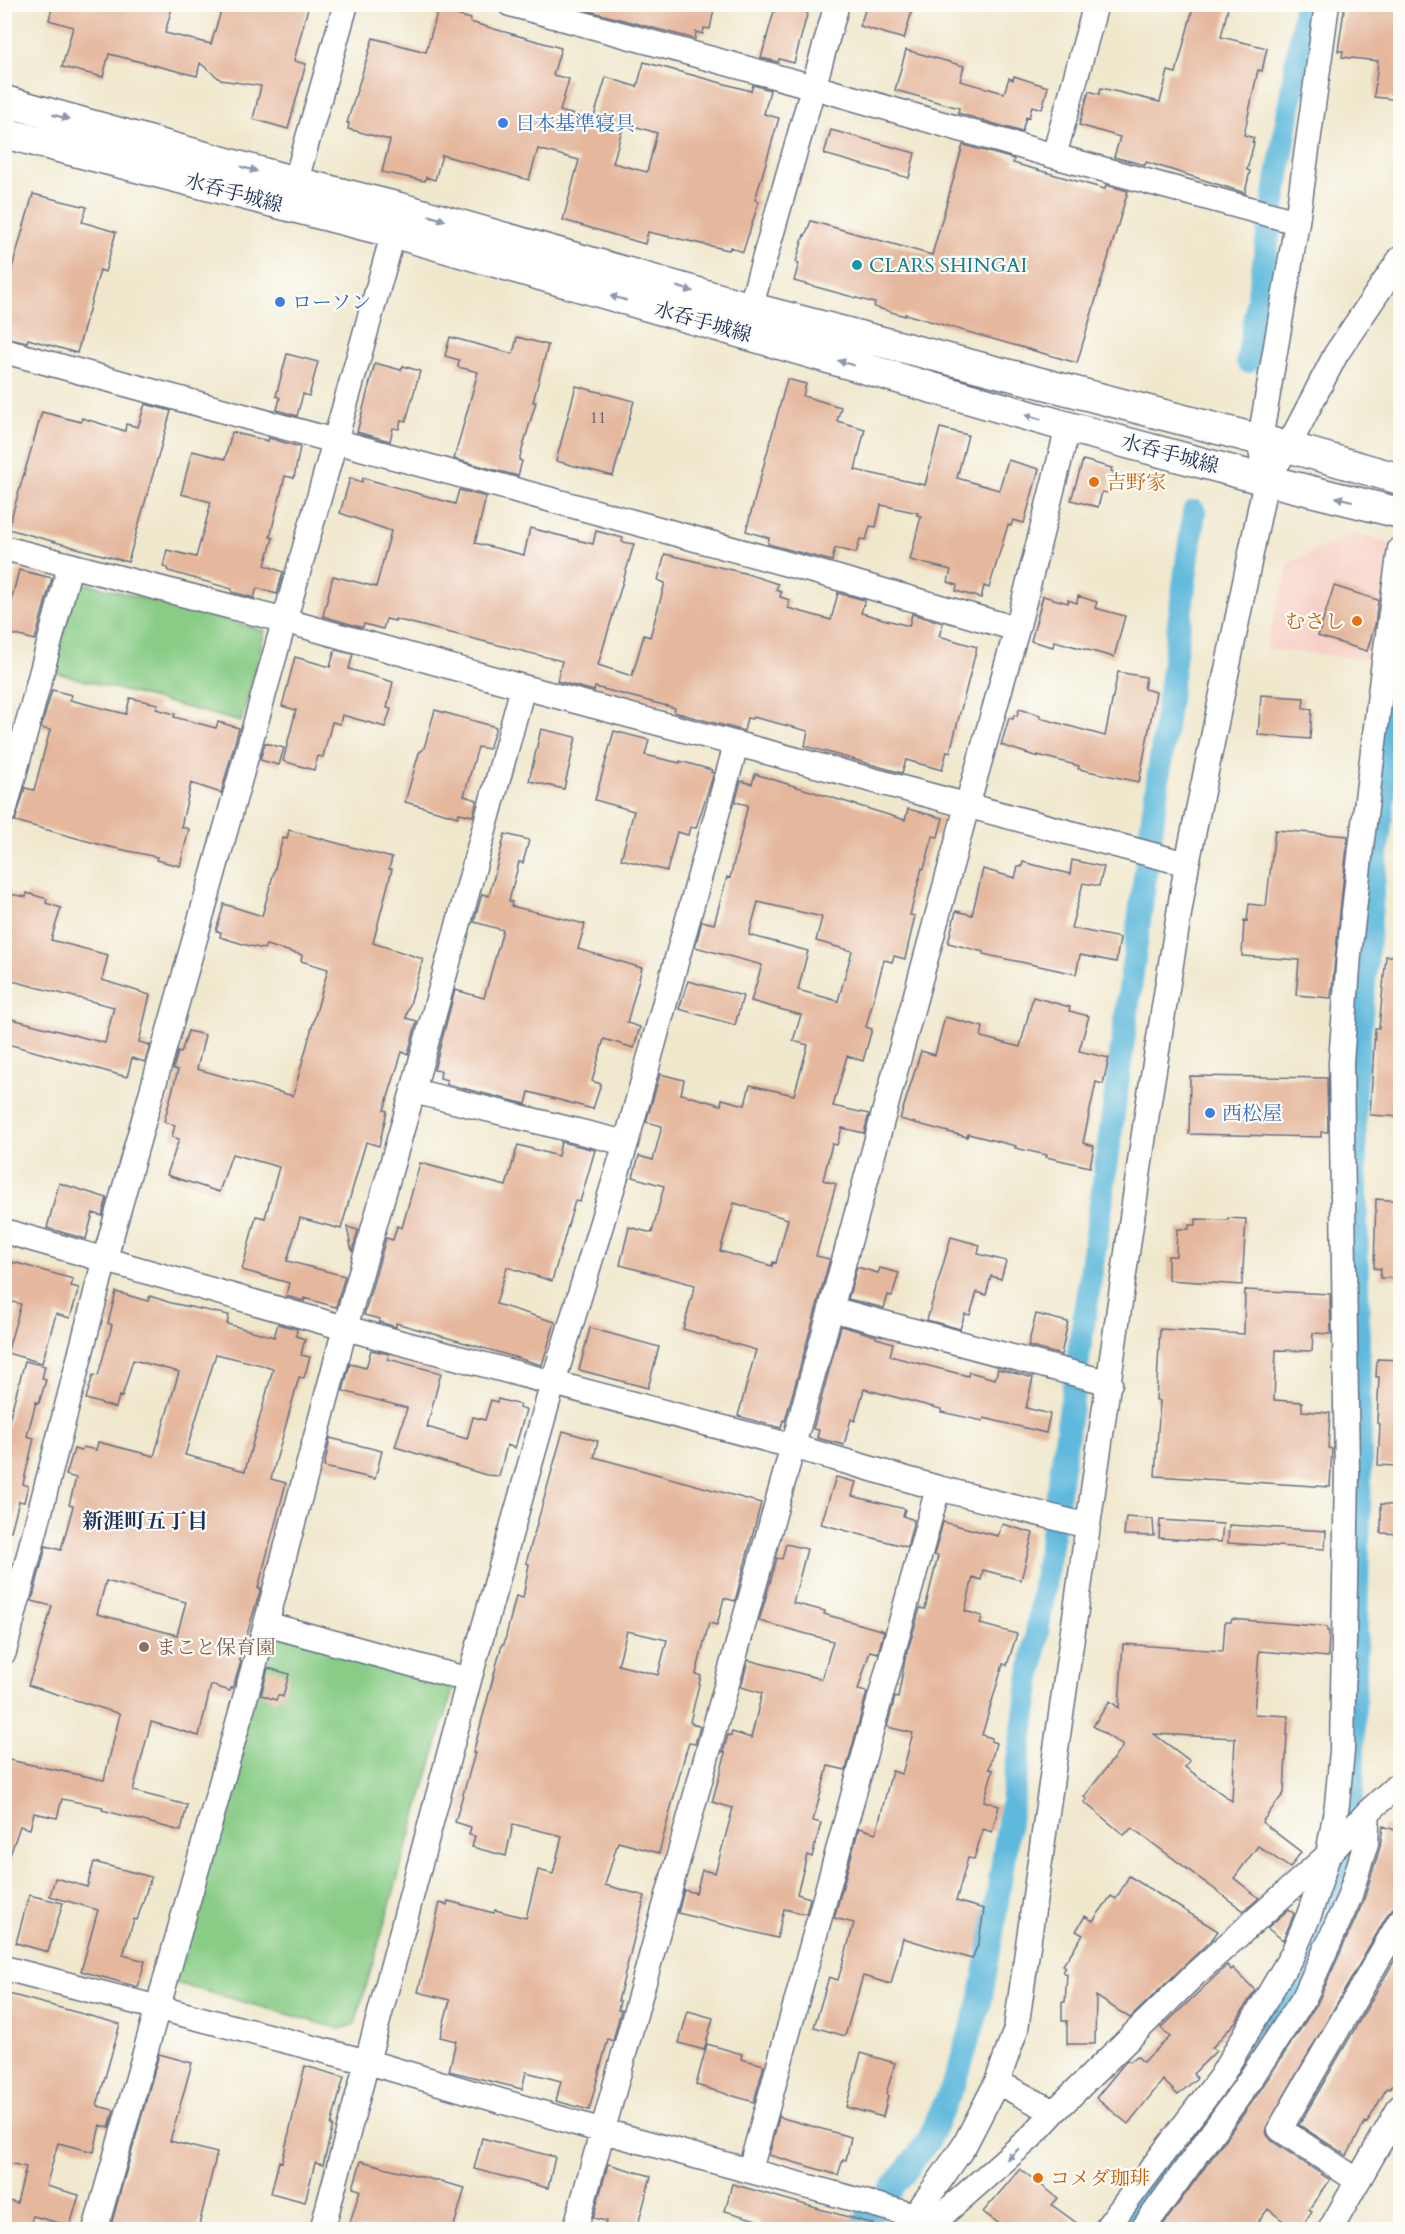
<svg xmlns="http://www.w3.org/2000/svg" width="1405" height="2234" font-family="Cardo,'Noto Serif JP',serif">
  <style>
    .built { fill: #f7d1c7 }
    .green { fill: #88cc85; stroke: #527e72; stroke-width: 1.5 }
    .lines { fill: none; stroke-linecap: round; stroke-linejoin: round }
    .canal { stroke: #5eb9dc; stroke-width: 24 }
    .building { fill: #e5b89e; fill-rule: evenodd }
    .minor-casing { stroke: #667085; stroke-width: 27 }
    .major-casing { stroke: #667085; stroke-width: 33 }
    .minor { stroke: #fff; stroke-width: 24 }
    .major { stroke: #fff; stroke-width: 30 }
    .oneway { fill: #8d97ae }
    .shop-dot { fill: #3f7fe0; stroke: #fdfcf7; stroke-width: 2 }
    .culture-dot { fill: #0f9aa8; stroke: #fdfcf7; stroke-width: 2 }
    .food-dot { fill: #e8710a; stroke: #fdfcf7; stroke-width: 2 }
    .education-dot { fill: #8d6e63; stroke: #fdfcf7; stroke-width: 2 }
    .labels { text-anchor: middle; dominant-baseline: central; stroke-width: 4.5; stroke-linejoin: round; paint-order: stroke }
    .number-label { font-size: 16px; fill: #4e516e }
    .shop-label { font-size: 20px; fill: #366cbe; stroke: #fdfcf7; text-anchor: start }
    .street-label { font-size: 20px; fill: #1b2f5e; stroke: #fdfcf7 }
    .culture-label { font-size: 20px; fill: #0d838f; stroke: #fdfcf7; text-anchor: start }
    .food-label { font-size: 20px; fill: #c56008; stroke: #fdfcf7; text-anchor: start }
    .education-label { font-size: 20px; fill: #785e54; stroke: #fdfcf7; text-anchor: start }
    .neighbourhood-label { font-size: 21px; font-weight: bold; fill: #1b2f5e; stroke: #fdfcf7 }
  </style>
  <rect width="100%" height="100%" fill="#fdfcf7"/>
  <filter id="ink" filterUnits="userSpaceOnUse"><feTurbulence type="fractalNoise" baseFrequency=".0167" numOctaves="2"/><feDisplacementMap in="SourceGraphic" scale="12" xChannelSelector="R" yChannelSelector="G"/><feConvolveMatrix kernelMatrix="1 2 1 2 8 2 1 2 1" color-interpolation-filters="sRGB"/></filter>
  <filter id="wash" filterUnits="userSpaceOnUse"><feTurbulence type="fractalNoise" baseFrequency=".008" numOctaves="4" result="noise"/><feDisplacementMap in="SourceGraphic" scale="24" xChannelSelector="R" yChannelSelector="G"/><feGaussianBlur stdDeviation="1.35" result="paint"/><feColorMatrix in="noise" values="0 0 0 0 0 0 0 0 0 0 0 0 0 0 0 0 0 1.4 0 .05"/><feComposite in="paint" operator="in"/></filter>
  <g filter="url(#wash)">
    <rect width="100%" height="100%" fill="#f0e8cd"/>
    <path class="built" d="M1355 533 1391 544 1377 660 1265 649 1290 562Z"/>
    <path class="green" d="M78 581 265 631 241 722 53 672Z
      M267 1629 454 1686 355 2024 341 2029 168 1981Z"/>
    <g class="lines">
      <path class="canal" d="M1248 361 1306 4
        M1213 2112 1291 1995 1335 1897 1351 1833 1360 1467 1354 1093 1372 895 1400 651
        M858 2230 899 2180 928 2141 956 2079 980 2002 993 1928 1099 1219 1194 512
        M1125 2230 1177 2162"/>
    </g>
    <g id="blocks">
      <path class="building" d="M53 4H173L165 33 211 44 223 4H309L294 61 306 64 288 129 253 119 261 86 221 80 200 63 197 76 109 54 103 77 62 67 73 27 49 20Z
        M585 4H715L710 29 704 28 703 34 696 32 695 39 585 10Z
        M776 4H810L794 63 779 59 778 62 761 58Z
        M872 4H914L904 39 860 26 866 7 871 9Z
        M1194 4H1229L1221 37 1267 48 1262 71 1258 70 1244 135 1254 138 1252 142 1254 143 1247 170 1250 171 1245 193 1146 162 1145 165 1114 157 1120 137 1079 125 1089 91 1099 94 1101 88 1160 102 1168 71 1176 73Z
        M1345 4 1401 8V100L1374 97 1378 61 1342 57 1343 51H1338Z
        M438 10 471 19 470 22 561 48 553 75 569 79 560 111 593 120 606 77 637 87 644 62 751 91 753 85 770 90 764 114 779 118 755 200 759 201 743 252 730 247 729 250 648 232 645 244 563 220 579 160 538 149 529 180 442 155 435 180 426 177 425 181 382 172 390 140 348 129 349 123H347L373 38 426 52ZM624 123 657 133 647 172 613 163Z
        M906 50 964 66 960 81 1004 93 1009 78 1013 80 1014 76 1048 87 1042 109 1032 106 1029 118 1026 117 1022 132 958 113 959 108 895 90Z
        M831 130 915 153 909 178 824 154Z
        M963 145 1014 159 1013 163 1105 189 1106 185 1128 191 1077 363 905 314V316L874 307 875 303 794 281 799 263 796 262 804 235 805 236 811 221 932 255Z
        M33 194 87 207 82 222 116 232 105 272 100 270 77 353 28 339 27 342 4 337V296Z
        M450 337 513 354 517 337 548 345 533 402H536L519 460 522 461 518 476 454 459 478 372 458 367 459 360 445 356Z
        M287 354 318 362 309 396 303 394 297 416 277 410 280 398 276 396Z
        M375 363 401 370 403 366 420 371 406 421 401 420 399 429 393 428 390 441 357 432Z
        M787 379 806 384 803 396 841 407 837 421 865 429 855 470 925 485 940 428 968 435 957 478 999 490 1008 460 1039 469 1024 523 1013 520 1011 526 1008 525 989 588 984 586 981 598 956 591 957 585 948 582 951 570 910 560 921 516 917 515 918 513 881 505 876 527 870 526 866 540 860 539 856 553 835 548 832 561 768 544 769 538 746 531Z
        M576 386 634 401 613 476 556 461Z
        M145 404 171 411 128 562 8 529 42 412 81 422 82 418 125 431 126 424 138 427Z
        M232 432 268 441 269 438 300 447 294 478 285 476 270 537 273 538 265 565 283 572 277 594 257 588 254 598 232 592V589L168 571V568L163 567 167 550 196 557 208 514 211 502 181 494 192 451 225 459Z
        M1083 460 1112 468 1111 471 1114 472 1108 493 1102 492 1098 507 1071 500Z
        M350 478 362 482 363 478 455 504 459 490 486 497 475 543 524 555 530 528 593 544 596 531 623 538 622 542 634 544 598 665 632 676 644 635 650 637 665 583 658 580 665 554 744 573 778 584 776 590 781 592 780 597 790 600 788 608 831 620 838 593 865 600 861 613 909 626 912 614 943 623 939 636 977 647 950 752 947 751 942 770 906 760 902 773 805 746 808 731 753 717 752 719 747 718 744 731 674 712 675 708 595 687 594 691 557 681 562 661 395 619V621L386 619 383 629 364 624 363 627H360L323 616 333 576 376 587 391 531 340 513Z
        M19 570 52 578 35 640 4 632V612L8 613Z
        M1334 586 1378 600 1375 625 1367 651 1318 636Z
        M1043 596 1068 603V600L1077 603 1078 596 1097 602 1095 608 1125 616 1114 657 1054 641 1053 647 1031 641Z
        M335 650 353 654 349 669 393 682 387 708 391 709 385 727 342 715 340 724 332 722 323 757 318 756 314 770 283 761 296 710 282 706 295 657 330 667Z
        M1118 672 1146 677 1144 689 1156 692 1139 782 1078 769 1079 766 1038 755V757L1001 745 1009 718 1013 719 1014 715 1017 716 1019 709 1040 715V718L1105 736Z
        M52 690 72 695 70 700 126 714 130 698 158 704 156 709 175 714 174 717 216 728 218 722 239 728 221 793 191 783 181 827 189 829 180 866 156 860 157 857 105 846 15 821 25 788 34 790 50 730 41 728Z
        M1261 695 1304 698 1303 708 1312 709 1310 739 1258 735Z
        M435 710 496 727 489 749 478 747 464 796 477 800 473 816 459 813 458 817 405 802 419 753 424 748Z
        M541 729 576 737 564 789 529 781Z
        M614 731 649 740 645 755 680 763V761L712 770 711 772 714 773 696 828 690 827 688 835 677 832 667 871 621 859 634 811 595 800Z
        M265 743 284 748 279 765 260 760Z
        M755 774 905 820 908 809 943 818 938 837 933 836 924 869 922 868 910 915 915 916 905 959 894 956 892 962 884 960 866 1027 872 1029 863 1061 847 1056 833 1106 869 1114 864 1133 842 1128 837 1145 832 1144 823 1180 836 1184 816 1256 830 1259 785 1421 783 1420 781 1428 738 1416 756 1350 683 1329 695 1285 620 1265 629 1227 652 1233 664 1186 633 1177 639 1156 653 1160 662 1126 646 1122 660 1074 684 1080 681 1094 721 1105 722 1099 745 1105 750 1085 794 1095 808 1045 793 1041 801 1015 751 1001 762 965 695 947 702 921 714 924 727 877 730 878 748 805 735 802 741 781 752 784ZM758 902 822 917 816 941 852 951 838 1001 798 990 808 951 749 935ZM734 1203 788 1219 776 1263 773 1262 772 1266 720 1251Z
        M289 830 392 858 389 869H392L373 943 423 959 406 1018 417 1021 408 1054 402 1052 384 1110 387 1111 379 1146 366 1142 341 1229 300 1218 287 1261 345 1276 336 1307 304 1298V1301L286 1296 289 1283 242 1270 256 1216 265 1218 279 1167 232 1154 219 1192 167 1175 179 1139 172 1137 175 1125 164 1122 178 1070 173 1069 178 1052 181 1053 188 1031 205 1035 197 1069 293 1096 328 969 301 961 302 955 266 945 264 949 246 945 220 937 221 932 216 931 224 904 262 916 283 838 287 839Z
        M1275 830 1348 836 1331 998 1296 995 1299 960 1242 956 1244 920 1247 921 1249 904 1266 906Z
        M505 834 529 840 523 863 519 862 509 901 512 902 511 906 585 924 578 949 642 968 627 1023 640 1027 634 1048 604 1039 592 1081 601 1084 593 1109 529 1092 526 1104 446 1084 447 1080 440 1078 441 1071 434 1070 455 990 484 998 503 930 474 922 482 894 489 896Z
        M1072 860 1104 867 1099 886 1083 883 1071 928 1120 938 1116 962 1080 955 1076 974 983 954 984 952 948 943 956 911 972 915 983 869 1015 878 1018 866 1022 867 1023 862 1070 874Z
        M4 893 26 897 27 893 47 899 46 903 61 908 51 940 108 955 102 980 150 995 139 1042 150 1045 145 1062 132 1058 127 1077 4 1043V1017L105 1043 114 1007 4 979Z
        M1386 956H1401V1117L1370 1115 1375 1028H1379Z
        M688 981 743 996 735 1025 679 1009Z
        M1033 997 1070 1007 1069 1011 1089 1016 1079 1051 1109 1058 1103 1084 1096 1082 1083 1143 1094 1146 1090 1167 1046 1157 1047 1155 1015 1148 1016 1146 968 1134 967 1137 900 1119 921 1051 935 1055 945 1017 983 1027 981 1037 1020 1047Z
        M1190 1076 1327 1078 1328 1132H1321V1137L1189 1134Z
        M561 1142 595 1150 580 1202 575 1201 552 1281 507 1267 496 1304 555 1322 542 1365 396 1323V1327L379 1322 380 1319 364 1315 386 1238 393 1240 397 1226 402 1228 420 1163 506 1186 518 1145 558 1156Z
        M59 1183 107 1198 102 1216 93 1213 86 1239 47 1228Z
        M1376 1199 1399 1201 1397 1241H1401V1278H1380L1381 1269 1374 1268Z
        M1228 1218 1246 1219 1242 1285 1168 1280V1256H1176L1177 1229H1189V1225H1196V1219L1228 1220Z
        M347 1227 358 1230 352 1252Z
        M951 1237 980 1245 978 1254 1006 1261 1001 1279 991 1276 986 1295 977 1292 970 1315 965 1314 960 1329 927 1320Z
        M13 1262 73 1279 71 1286 79 1288 70 1318 56 1314 42 1363 7 1353 21 1304 4 1300Z
        M857 1267 878 1273 880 1268 899 1273 892 1296 888 1295 884 1308 848 1299Z
        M1245 1290 1330 1294 1331 1334 1313 1333 1312 1351 1276 1350 1274 1400 1302 1402V1411L1330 1413 1328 1448 1332 1449 1330 1487 1155 1476 1160 1401 1156 1400 1160 1329 1244 1334Z
        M116 1292 148 1301 150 1296 171 1303 229 1315 227 1324 274 1337 278 1324 297 1329 296 1336 305 1339 301 1355 310 1357 304 1378 299 1377 271 1479 286 1483 258 1588H261L239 1660 241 1661 233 1688H231L230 1691 211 1685 199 1736 151 1722 133 1791 187 1805 181 1831 102 1810 103 1807 62 1799 57 1818 34 1813 30 1829 20 1826 8 1861H4V1759L104 1780 120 1714 28 1685 36 1662 52 1606 32 1601 46 1546 61 1550 73 1506 69 1505 76 1478 66 1475 74 1449 81 1451 83 1447 96 1450 98 1442 154 1456 179 1372 133 1360 122 1397 119 1396 116 1408 86 1399 93 1375 98 1376 112 1325 108 1323ZM216 1354 266 1366V1367L273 1369 245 1471 185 1455ZM106 1581 186 1602 177 1635 97 1614Z
        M1036 1314 1068 1322 1061 1355 1028 1346Z
        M841 1326 876 1336V1338L893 1343 890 1356 968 1376 969 1372 995 1379 998 1369 1033 1378 1026 1408 1050 1414 1046 1433 984 1418 983 1421 941 1412V1409L864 1389 855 1421 851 1419 844 1445 817 1438 819 1430 813 1429Z
        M590 1328 659 1347 648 1388 579 1370Z
        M371 1350 389 1354 388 1359 441 1373 427 1427 467 1439 473 1417 485 1420 491 1400 497 1402 498 1399 520 1405 519 1408 526 1410 515 1448 507 1445 499 1476 486 1475 395 1447 407 1408 343 1391 350 1364 366 1368Z
        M1377 1359 1401 1360V1425L1396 1466 1378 1465 1380 1424 1377 1423 1379 1377H1376Z
        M25 1361 45 1366 42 1379 46 1380 39 1403 36 1402 27 1436 34 1438 23 1484 28 1486 24 1502 19 1501 11 1531 4 1530V1438Z
        M563 1431 598 1441 594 1457 761 1503 735 1601 724 1598 717 1625 709 1623 696 1674 701 1676 690 1722 700 1727 695 1744 689 1743 685 1755 659 1853 618 1842 605 1885 645 1896 618 2001H620L618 2010H621L613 2041 608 2039 589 2110 556 2101 561 2081 526 2072 522 2089 449 2071 456 2041 440 2037 450 2000 418 1992 440 1903 447 1905 448 1901 494 1913 495 1910 526 1918 538 1870 553 1874 562 1836 513 1824 506 1856 472 1847 475 1836 469 1835 471 1827 455 1822 475 1753H473L487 1701 502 1644H504L516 1596 523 1598 529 1564 526 1563ZM627 1631 667 1640 658 1675 618 1665Z
        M330 1438 382 1451 375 1479 324 1467Z
        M836 1477 856 1482 852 1496 905 1509 903 1516 914 1520 907 1547 821 1524Z
        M1381 1504 1401 1506V1534L1381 1533Z
        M1126 1517 1153 1519 1154 1536 1124 1535Z
        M1160 1520 1223 1524 1221 1542 1159 1538Z
        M943 1522 998 1536 1002 1524 1033 1533 1021 1580 983 1570 981 1580 973 1577 965 1611 982 1616 980 1624 1017 1634 1007 1665 1003 1664 982 1735 992 1738 991 1741 996 1743 989 1769 993 1770 984 1801 999 1806 992 1832 983 1829 974 1859 968 1858 956 1901 984 1909 979 1942 972 1959 903 1938 891 1984 863 1976 845 2036 814 2027 829 1977 838 1980 854 1923 834 1918 859 1828 876 1833 892 1771 902 1774 913 1733 887 1727 895 1697 898 1698 905 1660 920 1608 925 1609 938 1556 934 1555Z
        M1229 1525 1326 1531 1325 1549 1228 1543Z
        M786 1544 807 1549 793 1603 825 1611 824 1614 884 1631 878 1653 870 1651 858 1690 867 1692 846 1770 828 1766 813 1821 821 1823 812 1857 807 1855 797 1894 810 1898 806 1914 784 1909 777 1938 678 1913 684 1890 696 1893 702 1870 715 1873 725 1838 733 1808 712 1802 725 1756V1752H723L728 1735 731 1736 732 1732 751 1738 762 1693 741 1687 748 1660 822 1679 833 1641 759 1621 777 1558 782 1559Z
        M1232 1619 1327 1627V1631H1329L1328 1657 1259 1651 1254 1714 1288 1716 1284 1793 1262 1822 1301 1852 1290 1868 1258 1846 1234 1878 1259 1898 1244 1911 1132 1828 1124 1835 1084 1802 1087 1799 1084 1797 1123 1746 1093 1726 1110 1701 1119 1708 1123 1644 1223 1651 1225 1622H1231ZM1154 1734 1235 1738 1232 1801 1185 1767 1190 1761Z
        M268 1668 289 1674 283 1697 278 1695 276 1700 261 1695Z
        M1383 1826 1401 1832V1907L1393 1908 1388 1914 1266 2128 1267 2135 1272 2141 1330 2180 1309 2209 1312 2211 1301 2228 1294 2223 1290 2226 1268 2209 1253 2229H1160L1255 2098 1317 2004 1363 1902 1380 1847Z
        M94 1862 151 1877 137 1920 134 1919 123 1955 145 1961 138 1987 81 1971 98 1910 50 1896 55 1878 87 1887Z
        M1129 1876 1218 1931 1213 1938 1130 2018 1096 1996 1095 2044H1067V2021H1062V2002H1065L1067 1974 1063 1972 1066 1967 1063 1965 1083 1935 1076 1931 1085 1916 1093 1921 1111 1896 1116 1899Z
        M29 1895 63 1903 48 1952 16 1943Z
        M1289 1909 1294 1914 1283 1940 1267 1928Z
        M1401 1949V2071L1390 2089 1387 2088 1367 2123 1365 2122 1347 2156 1299 2125Z
        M1227 1965 1231 1970 1233 1968 1255 1990 1237 2020 1212 2048 1216 2051 1193 2074 1197 2078 1178 2095 1163 2080 1128 2124 1096 2098 1127 2060 1130 2062 1137 2056 1143 2062 1170 2037 1161 2028Z
        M9 1994 120 2024 97 2106 114 2110 109 2128 100 2125 94 2152 58 2143 46 2186 79 2195 70 2226 33 2216 29 2229H4V2200L17 2203 26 2167 4 2162V2009Z
        M688 2011 713 2018 704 2050 679 2043Z
        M707 2044 742 2054 741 2059 764 2065 754 2102 696 2085Z
        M861 2053 895 2063 886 2094 888 2096 883 2117 846 2107Z
        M159 2054 192 2063 170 2141 217 2153 198 2229H110Z
        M305 2066 344 2077 331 2125H333L323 2165 315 2163 305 2202 271 2193 279 2161 282 2162Z
        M779 2117 851 2137 846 2160 843 2159 838 2175 769 2155Z
        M482 2138 555 2157 548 2188 474 2169Z
        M361 2161 465 2188 453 2229H348L360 2190 353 2188Z
        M608 2164 651 2176 637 2229H604L606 2221 593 2218Z
        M1020 2169 1058 2198 1052 2205 1085 2229H1007L983 2212Z
        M732 2184 873 2224V2229H771L759 2226 760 2221 725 2211Z"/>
    </g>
  </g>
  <g filter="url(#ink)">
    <use href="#blocks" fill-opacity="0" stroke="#667085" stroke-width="1.5"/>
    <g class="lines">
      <g class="minor-casing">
        <path id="minor" d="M510 4 814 87 1054 156 1297 222
          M1054 156 1096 4
          M291 198 346 4
          M746 323 837 4
          M4 351 835 577 1017 629
          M1262 456 1260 440 1297 222 1327 4
          M4 548 286 621 523 687 1187 864
          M4 812 70 566
          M413 1091 626 1143
          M4 1231 345 1328 792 1446 938 1488 1088 1526
          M831 1309 1110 1383
          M266 1624 469 1680
          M4 1652 105 1258 398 217
          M4 1968 368 2062 603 2131 916 2216 940 2217 1031 2137 1054 2112 1195 1974 1328 1855 1368 1812 1400 1783
          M997 2082 1054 2112
          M750 2170 938 1488
          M1358 2181 1280 2129 1400 1921
          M95 2230 266 1624 345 1328 413 1091 523 687
          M322 2230 469 1680 553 1383 626 1143 736 745
          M575 2230 831 1309 967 806 1017 629 1068 427
          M905 2230 964 2146 997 2082 1016 2029 1147 1113 1187 864 1266 480 1288 447 1336 354 1400 259
          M1105 2230 1220 2078 1292 1955 1309 1915 1319 1885 1328 1855 1337 1804 1342 1751 1347 1472 1341 1062 1349 955 1361 848 1383 670 1400 549
          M1142 2230 1243 2090 1304 1998 1349 1898 1366 1843 1368 1812
          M1330 2230 1400 2107"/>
      </g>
      <g class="major-casing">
        <path id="major" d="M4 101 295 182 400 208 751 308 1288 447 1400 479
          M4 133 395 233 1068 427 1266 480 1400 513"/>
      </g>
      <use href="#minor" class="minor"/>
      <use href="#major" class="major"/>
    </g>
    <defs><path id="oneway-solid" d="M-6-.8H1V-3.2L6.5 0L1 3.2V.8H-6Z" transform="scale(1.5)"/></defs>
    <g class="oneway">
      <use href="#oneway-solid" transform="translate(61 117) rotate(16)"/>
      <use href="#oneway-solid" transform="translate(249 169) rotate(16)"/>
      <use href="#oneway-solid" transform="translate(437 218) rotate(16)"/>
      <use href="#oneway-solid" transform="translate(685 289) rotate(16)"/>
      <use href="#oneway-solid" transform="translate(618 298) rotate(-164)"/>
      <use href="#oneway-solid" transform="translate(846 363) rotate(-164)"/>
      <use href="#oneway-solid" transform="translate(1033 417) rotate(-164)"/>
      <use href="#oneway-solid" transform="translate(1344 499) rotate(-166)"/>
      <use href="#oneway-solid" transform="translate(1013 2154) rotate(138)"/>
    </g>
  </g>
  <g class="shop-dot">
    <circle cx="503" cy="123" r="6"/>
    <circle cx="280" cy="302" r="6"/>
    <circle cx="1210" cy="1113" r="6"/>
  </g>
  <circle class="culture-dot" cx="857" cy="265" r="6"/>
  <g class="food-dot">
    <circle cx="1094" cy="482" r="6"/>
    <circle cx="1357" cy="621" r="6"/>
    <circle cx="1038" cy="2178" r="6"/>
  </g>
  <circle class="education-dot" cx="144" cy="1647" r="6"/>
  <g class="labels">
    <g class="number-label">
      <text x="598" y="418">11</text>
    </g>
    <g class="shop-label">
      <text x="515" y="123">日本基準寝具</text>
      <text x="292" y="302">ローソン</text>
      <text x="1222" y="1113">西松屋</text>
    </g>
    <g class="street-label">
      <text transform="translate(234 193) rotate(15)">水呑手城線</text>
      <text transform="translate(703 322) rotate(16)">水呑手城線</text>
      <text transform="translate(1170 454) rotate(15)">水呑手城線</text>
    </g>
    <g class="culture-label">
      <text x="869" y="265">CLARS SHINGAI</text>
    </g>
    <g class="food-label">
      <text x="1106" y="482">吉野家</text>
      <text x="1345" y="621" text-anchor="end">むさし</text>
      <text x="1050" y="2178">コメダ珈琲</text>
    </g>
    <g class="education-label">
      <text x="156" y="1647">まこと保育園</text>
    </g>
    <g class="neighbourhood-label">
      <text x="145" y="1521">新涯町五丁目</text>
    </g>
  </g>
  <rect width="1405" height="2234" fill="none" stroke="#fdfcf7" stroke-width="24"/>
</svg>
